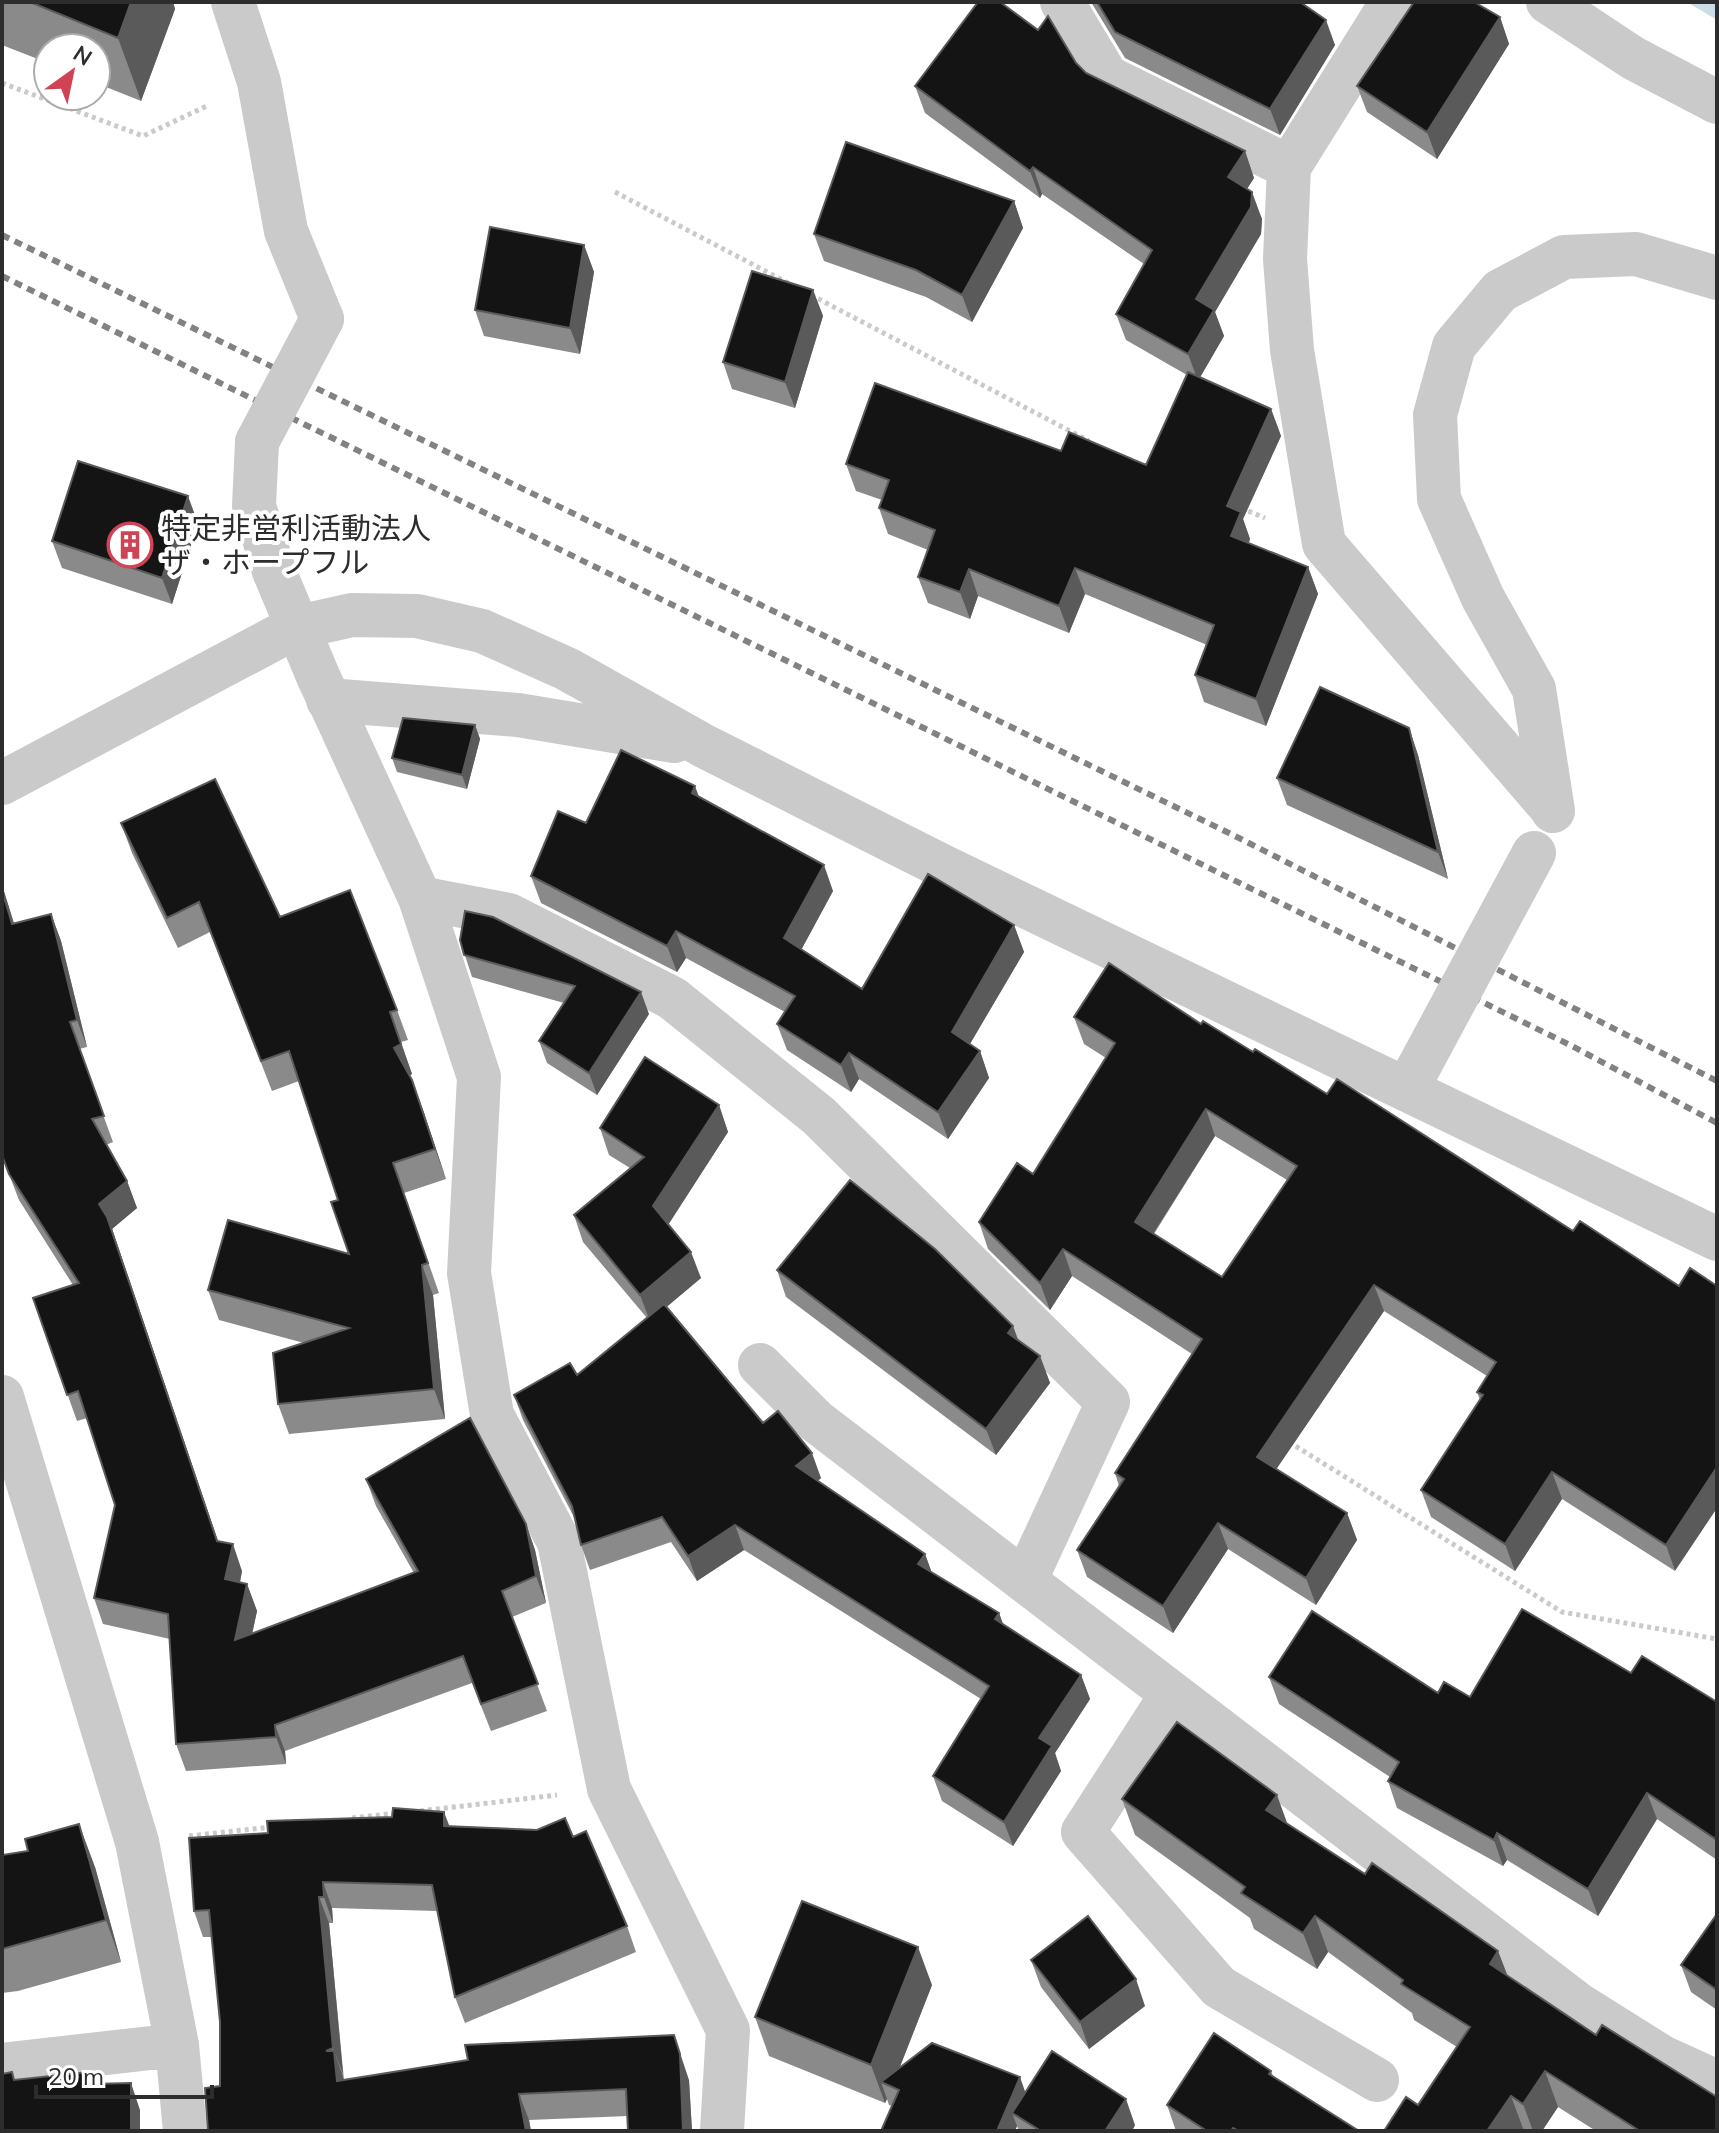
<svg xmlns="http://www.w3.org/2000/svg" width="1719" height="2133" font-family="Mulish,'Noto Sans JP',sans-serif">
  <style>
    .water { fill: #cadde6 }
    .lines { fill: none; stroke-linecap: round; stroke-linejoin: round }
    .path { stroke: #cacaca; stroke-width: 5; stroke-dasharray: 4 4; stroke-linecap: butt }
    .minor { stroke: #cacaca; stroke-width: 44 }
    .rail { stroke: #828282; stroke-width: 6; stroke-dasharray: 8 6; stroke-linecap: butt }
    .minor-bridge { stroke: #cacaca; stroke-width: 44 }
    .wall { fill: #8a8a8a; fill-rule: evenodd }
    .shaded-wall { fill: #5a5a5a }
    .building { fill: #141414; stroke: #5a5a5a; stroke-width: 2; fill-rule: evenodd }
    .labels { text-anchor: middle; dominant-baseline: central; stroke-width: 8; stroke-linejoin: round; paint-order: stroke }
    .poi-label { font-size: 30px; fill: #2d2d2d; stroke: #fff; text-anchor: start }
  </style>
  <rect width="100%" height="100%" fill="#fff"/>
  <path class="water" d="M1687 2H1717V20Z"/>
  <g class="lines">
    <path class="path" d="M2 83 143 136 209 105
      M615 192 788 283
      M811 295 1089 441
      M1241 508 1265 518
      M1289 1442 1562 1612 1717 1639
      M420 1811 557 1795
      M352 1818 398 1813
      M189 1836 271 1827"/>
    <path class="minor" d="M233 2 259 82 286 231 322 319
      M1062 2 1107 77 1289 167
      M1392 2 1289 167 1285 259 1292 350 1324 544 1553 810
      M1548 2 1633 58 1717 102
      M257 442 254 506 274 571
      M318 676 420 898 479 1077 469 1273 492 1415 559 1542 609 1789 728 2030 722 2131
      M328 700 518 715 674 741
      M2 783 294 628 352 615 417 616 482 631 567 669 704 746 944 867 1717 1239
      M1553 811 1534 689 1483 598 1439 499 1435 415 1454 346 1500 291 1564 257 1636 254 1717 278
      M420 898 509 915 672 998 819 1116 1108 1402 1025 1581
      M760 1365 816 1421 1579 2005 1662 2057 1717 2082
      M2 1397 137 1842 177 2045 185 2131
      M1172 1694 1083 1832 1219 1987 1377 2080
      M2 2065 177 2045"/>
    <path class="rail" d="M2 235 1239 838 1717 1081
      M2 276 1570 1045 1717 1123"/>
    <path class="minor-bridge" d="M257 442 322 319
      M274 571 318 676
      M1407 1089 1534 853"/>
  </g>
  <path class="wall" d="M2 2H173L175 9 141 101 96 83V48H48V63L2 45Z
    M1091 2H1300L1335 45 1280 135 1125 58Z
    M1500 17 1509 44 1437 159 1367 112 1357 86Z
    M1076 63 1086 73 1245 151 1254 178 1247 189 1262 219 1261 234 1215 312 1224 336 1200 377 1271 409 1281 436 1243 519 1250 539 1249 543 1308 567 1318 594 1266 726 1204 702 1195 675 1207 645 1085 594 1069 633 978 596 970 619 928 603 918 577 928 550 888 534 879 508 882 500 856 491 846 464 1061 451 1146 465 1187 375 1126 340 1116 314 1144 264 1042 194 1040 198 925 113 915 86Z
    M1014 201 1023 228 972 322 926 297 824 261 814 234Z
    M584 245 594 272 580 354 484 336 475 310Z
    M813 290 823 316 795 408 732 389 723 362Z
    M198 523 172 604 62 568 52 541Z
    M475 725 480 739 467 789 397 772 392 758Z
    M1409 728 1418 755 1448 879 1287 805 1277 778Z
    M699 797 833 891 801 950 862 989 1014 925 1024 952 970 1044 980 1051 989 1078 948 1139 859 1079 851 1092 787 1050 777 1024 785 1012 686 958 677 972 541 903 531 876 586 823Z
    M121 823 280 917 397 1010 408 1040 401 1042 412 1074 410 1075 423 1110 446 1179 404 1193 439 1293 433 1295 445 1419 289 1434 278 1404 304 1343 219 1320 208 1290 349 1254 338 1200 299 1081 272 1091 210 932 178 948 132 853Z
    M2 885 14 923 51 914 61 941 87 1047 79 1049 113 1142 106 1145 127 1181 137 1208 112 1229 218 1541 242 1571 240 1583 247 1584 257 1611 252 1634 414 1573 376 1506 366 1479 526 1524 535 1550 546 1603 512 1617 547 1711 491 1731 472 1683 285 1751 286 1764 186 1771 176 1744 170 1639 103 1624 94 1598 115 1505 87 1418 77 1421 33 1298 73 1285 19 1200 2 1156Z
    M460 940 649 1014 597 1095 547 1063 539 1041 564 1003 472 977Z
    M1074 1017 1201 1024 1253 1052 1573 1231 1675 1571 1562 1499 1515 1571 1431 1517 1421 1490 1480 1400 1477 1392 1487 1376 1384 1311 1276 1469 1347 1513 1357 1540 1316 1605 1228 1549 1173 1633 1087 1577 1077 1550 1119 1486 1115 1473 1192 1354 1072 1276 1050 1310 988 1249 979 1222 1033 1174 1106 1058 1084 1044ZM1215 1136 1287 1180 1222 1277 1154 1234Z
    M719 1105 728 1132 668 1224 701 1278 666 1307 763 1423 821 1478 818 1481 925 1554 932 1573 999 1613 1003 1624 1081 1675 1090 1699 1055 1753 1061 1771 1013 1846 942 1801 933 1776 981 1699 744 1550 697 1581 671 1542 590 1570 581 1545 575 1519 523 1420 514 1395 577 1375 647 1318 583 1242 574 1215 630 1168 609 1155 600 1128Z
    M777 1270 1013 1326 1018 1339 1040 1356 1050 1383 996 1455 786 1297Z
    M1631 1673 1717 1702V1860L1657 1819 1598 1916 1507 1860 1503 1866 1397 1808 1388 1781 1390 1777 1279 1704 1269 1677 1438 1693 1470 1697Z
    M1122 1799 1288 1824 1365 1874 1498 1951 1507 1976 1717 2131H1596L1558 2107 1542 2131H1384L1418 2105 1457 2047 1414 2020 1412 2013 1328 1952 1317 1969 1254 1929 1250 1918 1135 1835Z
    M450 1826 573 1837 627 1926 636 1952 465 2023 455 1997 437 1911 332 1908 333 1923H329L344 2080H689L692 2131H628V2116L529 2120 531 2131H208L220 2086V2022L212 1937H203L194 1911Z
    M2 1855 95 1867 121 1962 18 1991 2 1993Z
    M1717 1914V2010L1691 1992 1681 1965Z
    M1031 1960 1145 2006 1089 2049 1041 1987Z
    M932 1985 899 2069 1026 2092 1135 2125 1132 2131H1019L1017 2126 1015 2131H881L892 2106 889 2105 887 2099 885 2103 769 2056 755 2017Z
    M1271 2071 1273 2076 1359 2131H1176L1167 2105Z"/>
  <path class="shaded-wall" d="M131 2H173L175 9 141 101 118 38Z
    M1500 17 1509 44 1437 159 1427 132Z
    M1326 20 1335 45 1280 135 1270 109Z
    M1245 151 1254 178 1237 204 1228 177Z
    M1033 167 1042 194 1040 198 1030 171Z
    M1252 192 1262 219 1261 234 1215 312 1224 336 1198 381 1188 354 1196 299Z
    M1014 201 1023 228 972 322 962 295Z
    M584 245 594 272 580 354 570 328Z
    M813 290 823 316 795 408 785 382Z
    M1271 409 1281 436 1243 519 1250 539 1240 562 1231 536 1227 506Z
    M188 496 198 523 172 604 162 578Z
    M1308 567 1318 594 1266 726 1256 699Z
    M1075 568 1085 594 1069 633 1059 606Z
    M969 569 978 596 970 619 960 592Z
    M475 725 480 739 467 789 462 775Z
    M1409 728 1418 755 1448 879 1438 852Z
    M695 786 705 813 692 793Z
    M824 865 833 891 793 965 784 938Z
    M2 885 22 950 2 890Z
    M51 914 61 941 87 1047 77 1020Z
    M1014 925 1024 952 961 1059 952 1032Z
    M676 931 686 958 677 972 667 946Z
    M641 992 649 1014 597 1095 589 1073Z
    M390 1012 412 1074 405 1078 394 1048Z
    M980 1051 989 1078 948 1139 938 1112Z
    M849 1053 859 1079 851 1092 841 1065Z
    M412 1080 423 1110 446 1179 435 1149Z
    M719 1105 728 1132 663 1233 653 1206Z
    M1206 1109 1215 1136 1144 1248 1135 1222Z
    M127 1181 137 1208 112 1229 227 1568 99 1204Z
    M1063 1249 1072 1276 1050 1310 1040 1283Z
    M691 1252 701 1278 650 1321 640 1295Z
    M422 1265 433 1295 445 1419 434 1389Z
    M1374 1285 1384 1311 1267 1483 1257 1457Z
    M1013 1326 1022 1352 1008 1333Z
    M1040 1356 1050 1383 996 1455 986 1429Z
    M812 1453 821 1478 805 1491 796 1466Z
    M1717 1467V1508L1675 1571 1666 1545Z
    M1552 1472 1562 1499 1515 1571 1505 1544Z
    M1347 1513 1357 1540 1316 1605 1306 1578Z
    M1218 1523 1228 1549 1173 1633 1163 1606Z
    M526 1524 535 1550 546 1603 536 1576Z
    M735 1525 744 1550 697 1581 688 1556Z
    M233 1544 242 1571 235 1606 225 1579Z
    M925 1554 934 1579 918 1564Z
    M247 1584 257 1611 245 1667 235 1640Z
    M999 1613 1008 1638 995 1619Z
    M1081 1675 1090 1699 1055 1753 1061 1771 1013 1846 1004 1822 1039 1738Z
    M275 1725 285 1751 286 1764 276 1737Z
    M1647 1793 1657 1819 1598 1916 1588 1889Z
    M1277 1795 1290 1831 1266 1810Z
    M444 1812 454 1838 444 1826Z
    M79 1824 95 1867 121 1962 106 1920Z
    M1497 1833 1507 1860 1503 1866 1494 1840Z
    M323 1882 332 1908 333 1923 324 1897Z
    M319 1897 329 1923 343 2074 333 2048Z
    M1315 1916 1328 1952 1317 1969 1303 1933Z
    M918 1947 932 1985 892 2087 881 2082 887 2099 885 2103 871 2065Z
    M1498 1951 1512 1987 1490 1964Z
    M1136 1979 1145 2006 1089 2049 1080 2022Z
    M674 2035 689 2080 692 2131H683Z
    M334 2051 343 2077 347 2107 337 2081Z
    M1545 2071 1558 2107 1542 2131H1533L1523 2104Z
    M1020 2077 1028 2100 1012 2113 1017 2126 1015 2131H997Z
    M131 2083 140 2110V2131H131Z
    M519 2094 529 2120 531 2131H526Z
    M1511 2096 1524 2131H1487Z
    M1126 2099 1135 2125 1132 2131H1105Z"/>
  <path class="building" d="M30 2H131L118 38Z
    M978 2H1000L1038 30 1048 16 1076 63 1086 73 1245 151 1228 177 1252 192 1251 207 1196 299 1214 310 1188 354 1116 314 1152 250 1033 167 1030 171 915 86Z
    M1097 2H1300L1326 20 1270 109 1115 32Z
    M1414 2H1474L1500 17 1427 132 1357 86Z
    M846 142 1014 201 962 295 916 270 814 234Z
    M490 227 584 245 570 328 475 310Z
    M752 271 813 290 785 382 723 362Z
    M1188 372 1271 409 1227 506 1241 512 1231 536 1308 567 1256 699 1195 675 1214 625 1075 568 1059 606 969 569 960 592 918 577 935 530 879 508 889 480 846 464 875 383 1061 451 1069 432 1146 465Z
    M78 461 188 496 162 578 52 541Z
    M1320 687 1409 728 1438 852 1277 778Z
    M403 718 475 725 462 775 392 758Z
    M621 750 695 786 692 793 824 865 784 938 862 989 928 874 1014 925 952 1032 980 1051 938 1112 849 1053 841 1065 777 1024 795 996 676 931 667 946 531 876 558 811 586 823Z
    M215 779 280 917 350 890 397 1010 390 1012 401 1044 394 1048 412 1080 435 1149 393 1163 428 1263 422 1265 434 1389 278 1404 273 1353 349 1328 208 1290 228 1220 349 1254 331 1202 338 1200 289 1051 261 1061 199 902 167 918 121 823Z
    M2 890 12 924 51 914 77 1020 70 1022 104 1116 92 1119 127 1181 99 1204 107 1217 217 1541 233 1544 225 1579 247 1584 235 1640 418 1571 366 1479 470 1418 526 1524 536 1576 502 1591 538 1684 481 1704 463 1656 275 1725 276 1737 176 1744 168 1614 94 1598 115 1505 78 1391 67 1395 33 1298 79 1283 9 1174 2 1155Z
    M465 911 493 917 641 992 589 1073 539 1041 575 986 464 955 460 940Z
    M1109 963 1201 1024 1203 1021 1253 1052 1255 1049 1327 1094 1337 1079 1573 1231 1580 1221 1679 1286 1690 1268 1717 1286V1467L1666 1545 1552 1472 1505 1544 1421 1490 1483 1395 1477 1392 1496 1362 1374 1285 1257 1457 1347 1513 1306 1578 1218 1523 1163 1606 1077 1550 1124 1479 1115 1473 1202 1339 1063 1249 1040 1283 979 1222 1017 1163 1033 1174 1115 1043 1074 1017ZM1206 1109 1297 1166 1222 1277 1135 1222Z
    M645 1057 719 1105 653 1206 691 1252 640 1295 574 1215 644 1157 600 1128Z
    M850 1180 935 1249 1013 1326 1008 1333 1040 1356 986 1429 777 1270Z
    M664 1304 763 1423 778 1411 812 1453 796 1466 925 1554 918 1564 999 1613 995 1619 1081 1675 1039 1738 1052 1746 1004 1822 933 1776 989 1686 735 1525 688 1556 662 1517 581 1545 572 1506 514 1395 570 1363 577 1375Z
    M1522 1609 1631 1673 1642 1656 1717 1702V1840L1647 1793 1588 1889 1497 1833 1494 1840 1388 1781 1399 1762 1269 1677 1312 1611 1438 1693 1444 1682 1470 1697Z
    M1177 1722 1277 1795 1266 1810 1365 1874 1372 1863 1498 1951 1490 1964 1596 2035 1602 2025 1717 2097V2131H1640L1545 2071 1523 2104 1511 2096 1487 2131H1384L1406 2097 1418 2105 1470 2027 1401 1984 1403 1980 1315 1916 1303 1933 1241 1893 1245 1887 1122 1799Z
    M393 1808 444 1812V1826L537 1830 565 1818 573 1837 586 1831 627 1926 455 1997 432 1885 323 1882 324 1897H319L333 2048 326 2051H334L337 2081 468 2060 465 2045 674 2035 680 2054 683 2131H628L626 2089 519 2094 526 2131H208L205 2088 220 2086V2022L209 1910 194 1911 189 1838 268 1833 267 1821 392 1817Z
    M79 1824 106 1920 2 1949V1855L28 1851 25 1839Z
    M802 1901 918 1947 871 2065 755 2017Z
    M1717 1914V1990L1681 1965Z
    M1088 1916 1136 1979 1080 2022 1031 1960Z
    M1214 2033 1271 2071 1269 2074 1359 2131H1239L1233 2128 1231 2131H1207L1167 2105Z
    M932 2043 1020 2077 997 2131H881L899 2090 881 2082Z
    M1052 2051 1126 2099 1105 2131H1041L1012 2113Z
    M12 2072 14 2080 88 2072 90 2084 131 2083V2131H2V2074Z"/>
  <defs>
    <g id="building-ring" transform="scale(2.3)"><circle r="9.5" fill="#fff" stroke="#cf4354" stroke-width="1.5"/><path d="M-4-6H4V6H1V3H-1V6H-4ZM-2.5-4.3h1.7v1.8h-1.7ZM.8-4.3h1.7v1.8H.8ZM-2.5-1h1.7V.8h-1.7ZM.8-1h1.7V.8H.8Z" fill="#cf4354"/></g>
  </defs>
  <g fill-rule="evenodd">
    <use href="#building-ring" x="130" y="545"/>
  </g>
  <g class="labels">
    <g class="poi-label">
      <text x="161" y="528">特定非営利活動法人<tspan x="161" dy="34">ザ・ホープフル</tspan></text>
    </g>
  </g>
  <rect width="1719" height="2133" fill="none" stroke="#2d2d2d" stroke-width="8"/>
  <g transform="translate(72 72) rotate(33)"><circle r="38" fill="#ffffff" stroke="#ababab" stroke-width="2"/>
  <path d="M0-6L14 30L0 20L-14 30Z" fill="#cf4354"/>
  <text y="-12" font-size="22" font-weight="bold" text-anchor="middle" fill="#2d2d2d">N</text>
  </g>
  <path d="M36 2085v12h176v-12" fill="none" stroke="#2d2d2d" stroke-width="4"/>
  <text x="48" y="2085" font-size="24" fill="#2d2d2d" stroke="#ffffff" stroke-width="6" paint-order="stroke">20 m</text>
</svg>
